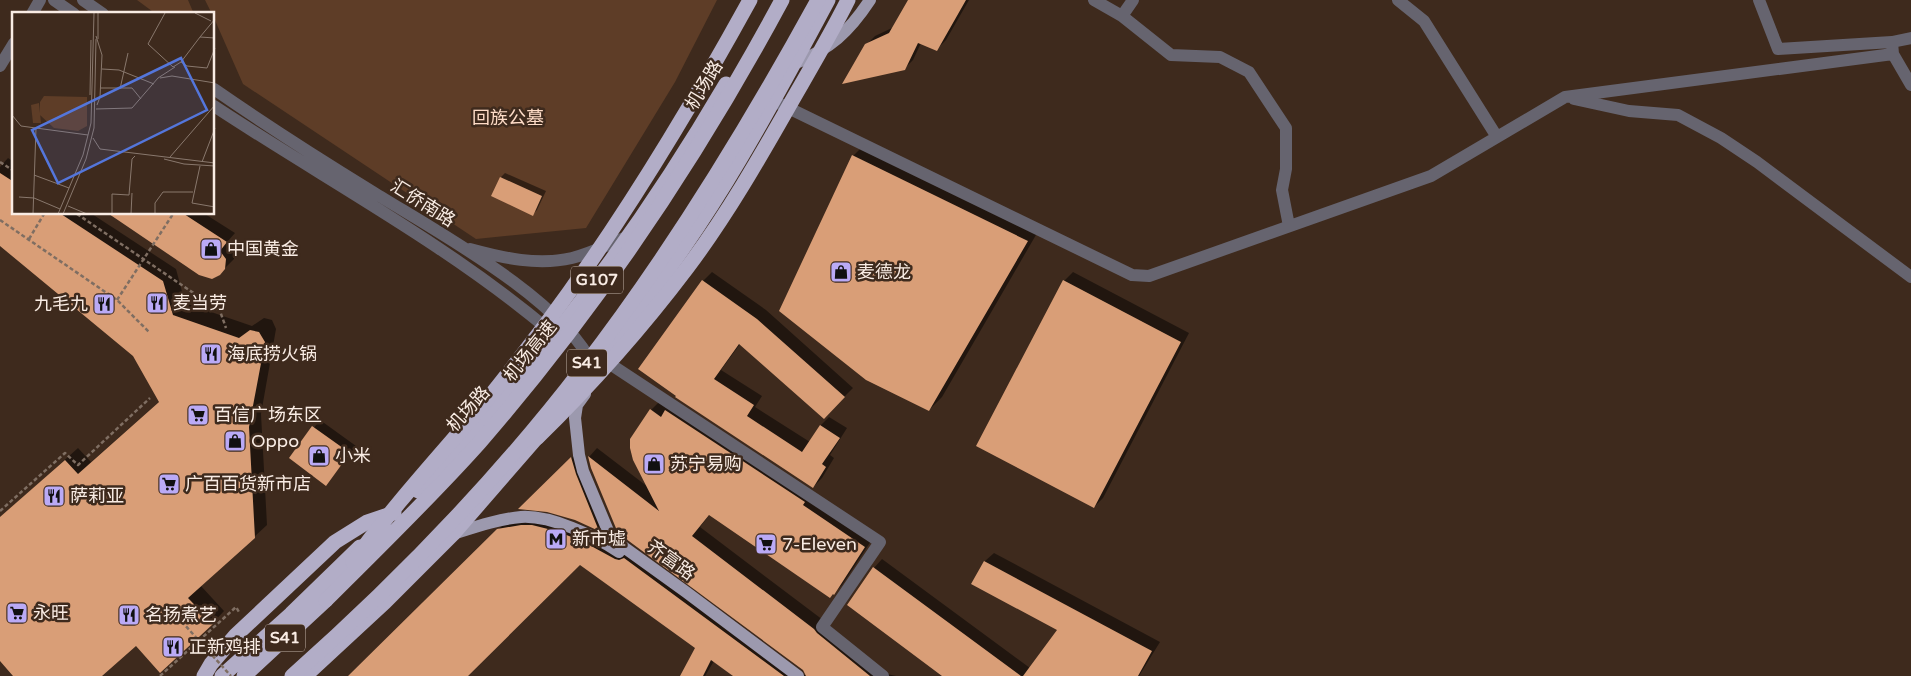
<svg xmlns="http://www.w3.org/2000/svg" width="1911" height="676" font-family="'Varela Round','Noto Sans SC',sans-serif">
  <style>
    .green { fill: #5e3d27 }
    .shadow { fill: #0007 }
    .building { fill: #d99e77 }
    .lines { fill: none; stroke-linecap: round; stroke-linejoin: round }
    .path { stroke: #7f6e62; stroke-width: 2.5; stroke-dasharray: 4 2.5; stroke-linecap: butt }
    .minor { stroke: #66646f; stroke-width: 12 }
    .major { stroke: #9c99ae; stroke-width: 12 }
    .highway { stroke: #b2adc7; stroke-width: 15 }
    .path-bridge { stroke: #7f6e62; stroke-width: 2.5; stroke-dasharray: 4 2.5; stroke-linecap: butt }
    .highway-bridge { stroke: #b2adc7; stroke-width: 15 }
    .labels { text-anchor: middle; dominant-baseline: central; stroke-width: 5; stroke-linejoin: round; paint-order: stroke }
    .shield { fill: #3e2a1d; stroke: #c1b2a8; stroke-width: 1 }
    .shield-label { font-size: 16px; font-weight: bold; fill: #f9ece4 }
    .street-label { font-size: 18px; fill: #f9ece4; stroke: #3e2a1d }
    .park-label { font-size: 18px; fill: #fedcc7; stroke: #3e2a1d }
    .poi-label { font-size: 18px; fill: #f9ece4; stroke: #3e2a1d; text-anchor: start }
    .inset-road { fill: none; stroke: #89786d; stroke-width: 1 }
    .view { fill: #5476db; fill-opacity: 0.15; stroke: #5476db; stroke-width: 2.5 }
    .inset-edge { fill: none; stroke: #f9ece4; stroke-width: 2.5 }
  </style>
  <rect width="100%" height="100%" fill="#3e2a1d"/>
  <path class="green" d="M137 0H188L194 14H156Z
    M205 0H717L675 82 586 228 476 239 243 84 214 18V14H212Z"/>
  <path class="shadow" d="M909 0H969L946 40 937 49 921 43 913 60 904 69 866 45 875 36 894 27Z
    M865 144 1040 228 942 397 929 410 853 156Z
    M8 158 14 162V214H92L176 269 185 303 252 326 264 318 272 320 276 329 261 414 267 525 201 586 224 611 212 624 136 644 100 676H15L0 659V518L78 448 91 462 160 401 134 356 0 244V167Z
    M505 173 546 191 537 210 533 214 501 177Z
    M111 214H205L235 233 228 241 234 249V259L219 274 187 267Z
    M712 272 766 310 853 388 824 417 740 344 721 370 762 396 755 407 810 442 821 425 829 417 847 428 830 455 834 458 822 478 813 487 640 369 703 281Z
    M1073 272 1189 333 1103 498 1094 507 1064 281Z
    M660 401 873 538 842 585 834 593 710 514 700 527 823 620 887 674 896 676H736L714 661 705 676H686L697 648 580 563 467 676H350L507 521 531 517 591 532 802 674 807 676 804 669 592 468 589 457 597 448 648 487 651 410Z
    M320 420 356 446 326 484 290 458Z
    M580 450 607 522 599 530 575 519 547 510 521 508Z
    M994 553 1160 642 1139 676H944L874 568 882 559 1030 668 1059 629 973 583 985 561Z"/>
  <path class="building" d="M908 0H966L937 51 918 43 905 70 842 84 865 44 889 33Z
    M852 155 1028 241 929 411 866 380 779 311Z
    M0 173 14 182V214H61L163 281 173 315 239 338 250 330 259 332 265 342 249 427 255 538 188 598 213 624 160 673 136 646 102 676H13L0 661V517L65 460 78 474 159 402 133 356 0 246Z
    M500 177 542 196 533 216 491 196Z
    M109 214H184L227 242 220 251 226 259 225 269 220 275 212 279 199 275Z
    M702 280 757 319 845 397 824 419 739 344 714 379 754 405 747 416 802 452 820 425 840 438 822 464 826 467 813 488 675 397 676 396 638 369Z
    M1063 280 1181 342 1094 508 976 446Z
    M650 409 661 417 665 410 805 502 803 505 865 547 834 595 833 594 830 598 709 515 692 536 814 629 817 633 870 676H806L803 670 618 533 591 468 588 456 659 511 633 460 630 448V439Z
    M312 426 350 453 326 486 289 458Z
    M571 457 576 474 599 531 575 520 547 512 518 509Z
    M521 525H532L556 531 582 541 615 559 619 560 624 558 784 676H733L711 660 703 676H680L695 648 580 565 468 676H348L497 529Z
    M984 561 1152 651 1138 676H1023L1057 630 971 584Z
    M873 567 1021 676H942L847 605Z"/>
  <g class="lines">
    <path class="path" d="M0 162 14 171
      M77 214 220 311 226 328
      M0 220 117 300 149 332
      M29 239 44 214
      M0 511 65 453 78 465 150 398
      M160 676 236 607 239 612"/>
    <path class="minor" d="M54 0 74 14
      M83 0 103 14
      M1094 0 1122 16 1171 55 1220 57 1249 72 1286 128V169L1282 190 1289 226
      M1398 0 1424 21 1497 137
      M1759 0 1778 49 1892 42 1893 54 1911 85
      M32 14 40 0
      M1122 16 1133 0
      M1892 42 1911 38
      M0 66 14 43
      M214 89C266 125 319 159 373 192 434 230 564 300 593 366
      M1574 99 1629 111 1678 115 1721 138 1757 162 1911 277
      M774 101 1132 275 1149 276 1431 176 1565 97 1893 54
      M214 106C326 180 447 244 550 331
      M470 249C503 258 538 266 572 258 592 253 611 243 630 236
      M607 362 880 542 822 627 883 676"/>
    <path class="major" d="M794 64C830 49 849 32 870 0
      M585 394 577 405 575 418 579 455 583 471 611 538 686 592 798 676
      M453 534C475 527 498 519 521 517 550 515 595 536 619 552"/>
    <path class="highway" d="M580 385C639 313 693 239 740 159 771 107 799 54 828 0
      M418 491C538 368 640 231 726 84
      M204 676 211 664 236 635 335 542 367 522 394 513
      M222 676 291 614 360 547
      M244 676 326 600
      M305 676 385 602 453 534 545 428"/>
    <path class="path-bridge" d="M117 300 173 214
      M173 612 231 676"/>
    <path class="highway-bridge" d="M537 438C591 385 641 329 687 268 727 215 760 157 793 99 812 66 831 34 848 0
      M353 562C390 510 434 462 476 413 500 385 523 354 546 324 622 222 689 111 750 0
      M326 600C378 548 431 497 480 442 597 307 697 158 782 0
      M292 676C397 583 497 480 583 368 671 254 749 126 818 0"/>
  </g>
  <defs>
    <g id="shop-square" transform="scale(1.125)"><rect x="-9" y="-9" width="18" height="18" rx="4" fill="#baaaf6" stroke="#3e2a1d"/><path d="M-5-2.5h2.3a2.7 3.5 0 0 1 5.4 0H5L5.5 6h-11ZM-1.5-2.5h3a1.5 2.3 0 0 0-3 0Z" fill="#111"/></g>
    <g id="restaurant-square" transform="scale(1.125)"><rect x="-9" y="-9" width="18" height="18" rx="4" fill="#baaaf6" stroke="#3e2a1d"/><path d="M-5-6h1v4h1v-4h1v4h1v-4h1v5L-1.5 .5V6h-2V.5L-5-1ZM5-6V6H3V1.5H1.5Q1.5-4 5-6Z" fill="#111"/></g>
    <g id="supermarket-square" transform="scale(1.125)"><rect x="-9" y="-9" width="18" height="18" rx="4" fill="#baaaf6" stroke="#3e2a1d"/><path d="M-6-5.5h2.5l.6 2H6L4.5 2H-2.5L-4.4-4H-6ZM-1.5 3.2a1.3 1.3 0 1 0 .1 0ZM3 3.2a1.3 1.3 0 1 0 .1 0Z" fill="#111"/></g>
    <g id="metro-square" transform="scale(1.125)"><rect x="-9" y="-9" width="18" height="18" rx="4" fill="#baaaf6" stroke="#3e2a1d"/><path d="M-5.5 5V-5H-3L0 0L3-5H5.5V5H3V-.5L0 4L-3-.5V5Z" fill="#111"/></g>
  </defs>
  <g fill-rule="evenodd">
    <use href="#shop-square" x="211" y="249"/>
    <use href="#shop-square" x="841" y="272"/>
    <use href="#restaurant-square" x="157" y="303"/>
    <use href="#restaurant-square" x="104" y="304"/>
    <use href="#restaurant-square" x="211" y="354"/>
    <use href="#supermarket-square" x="198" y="415"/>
    <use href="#shop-square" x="235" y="441"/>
    <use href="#shop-square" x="319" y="456"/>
    <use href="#shop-square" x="654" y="464"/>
    <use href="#supermarket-square" x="169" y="484"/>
    <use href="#restaurant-square" x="54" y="496"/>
    <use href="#metro-square" x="556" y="539"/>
    <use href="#supermarket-square" x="766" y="544"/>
    <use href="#supermarket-square" x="17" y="613"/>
    <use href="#restaurant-square" x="129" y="615"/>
    <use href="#restaurant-square" x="173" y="647"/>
  </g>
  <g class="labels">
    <g class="shield">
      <rect x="571" y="266.5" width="52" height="27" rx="4"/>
      <rect x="567" y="349.5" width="40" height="27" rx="4"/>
      <rect x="265" y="624.5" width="40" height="27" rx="4"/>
    </g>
    <g class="shield-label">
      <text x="597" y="280">G107</text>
      <text x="587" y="363">S41</text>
      <text x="285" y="638">S41</text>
    </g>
    <g class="street-label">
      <text transform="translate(704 85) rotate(-59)">机场路</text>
      <text transform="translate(423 203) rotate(32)">汇侨南路</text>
      <text transform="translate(530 351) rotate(-51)">机场高速</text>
      <text transform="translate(468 409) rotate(-48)">机场路</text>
      <text transform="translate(671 560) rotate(36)">齐富路</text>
    </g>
    <g class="park-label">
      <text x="508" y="118">回族公墓</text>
    </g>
    <g class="poi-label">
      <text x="227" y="249">中国黄金</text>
      <text x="857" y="272">麦德龙</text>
      <text x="173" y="303">麦当劳</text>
      <text x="88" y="304" text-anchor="end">九毛九</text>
      <text x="227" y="354">海底捞火锅</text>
      <text x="214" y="415">百信广场东区</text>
      <text x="251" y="441">Oppo</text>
      <text x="335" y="456">小米</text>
      <text x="670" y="464">苏宁易购</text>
      <text x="185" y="484">广百百货新市店</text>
      <text x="70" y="496">萨莉亚</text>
      <text x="572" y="539">新市墟</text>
      <text x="782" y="544">7-Eleven</text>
      <text x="33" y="613">永旺</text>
      <text x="145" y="615">名扬煮艺</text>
      <text x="189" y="647">正新鸡排</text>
    </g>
  </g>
  <g transform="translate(12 12)">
    <rect width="202" height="202" fill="#3e2a1d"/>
    <path d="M32 84 75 85V114L66 119 42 116 28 103V90ZM27 91 29 111H21L19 93Z" fill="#5e3d27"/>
    <path class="inset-road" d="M86 1V27M153 1 136 32 161 55 169 50 175 54 195 56 203 36M183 1 199 9M84 24 90 43 88 85 85 93M188 25 203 7M169 50 188 25 203 26M90 57 107 58 142 72M148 66 160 64 203 71M88 76H120L129 87M108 77 116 41M78 83 79 28M84 97 120 96 146 66 163 55M0 103 9 114 76 123M81 126 88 137 203 151M158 145 203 93M152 147 172 152 203 154M190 150 203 116M188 154 180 191 203 195M22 163 57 176M7 185 22 186 48 197M56 194 75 202M21 202 24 116M46 202 71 143 79 111 82 1M51 202 74 147 82 116 84 27M100 202V182L117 183 120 147 123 144M119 202 120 181M143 202V191L151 180H181"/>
    <path class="view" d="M169 46 195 98 46 171 20 118Z"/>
    <rect width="202" height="202" class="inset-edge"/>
  </g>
</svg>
